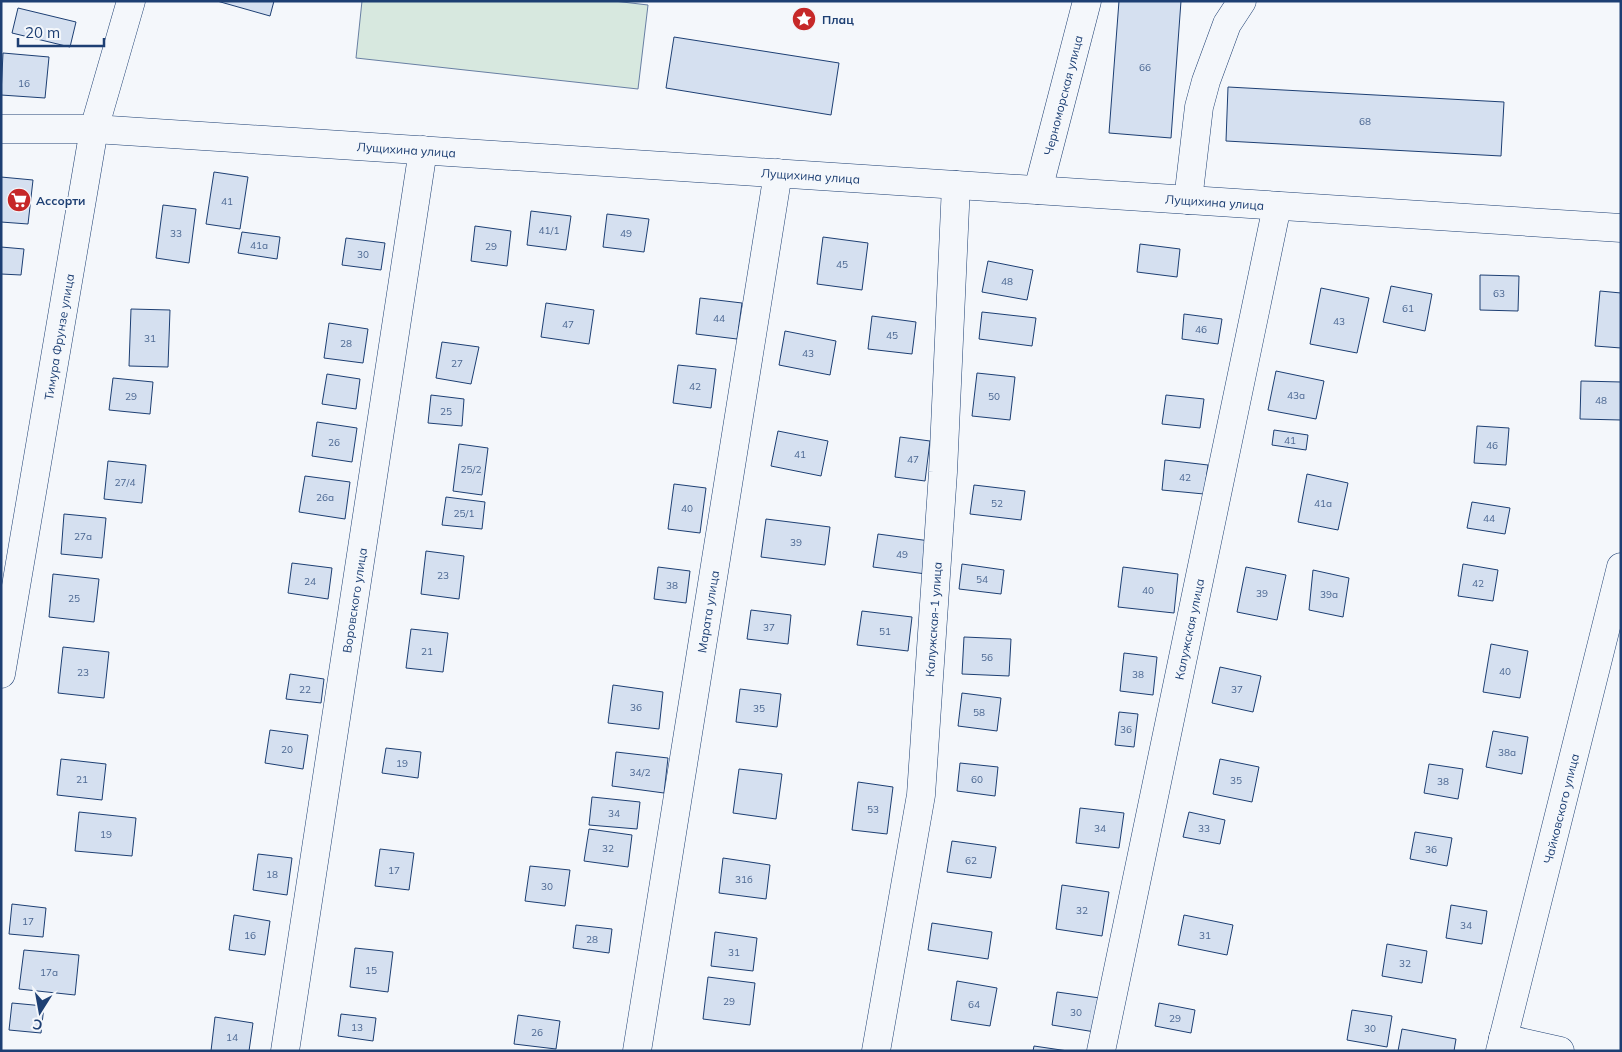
<svg xmlns="http://www.w3.org/2000/svg" width="1622" height="1052" font-family="Mulish,sans-serif">
  <style>
    .green { fill: #d7e8df; stroke: #687fa3 }
    .building { fill: #d5e0f0; stroke: #1d3f73 }
    .lines { fill: none; stroke-linecap: round; stroke-linejoin: round }
    .minor-casing { stroke: #1d3f73; stroke-width: 29 }
    .major-casing { stroke: #1d3f73; stroke-width: 29 }
    .minor { stroke: #f4f7fb; stroke-width: 28 }
    .major { stroke: #f4f7fb; stroke-width: 28 }
    .labels { text-anchor: middle; dominant-baseline: central; stroke-width: 4; stroke-linejoin: round; paint-order: stroke }
    .number-label { font-size: 10px; fill: #4b6792 }
    .poi-label { font-size: 12px; font-weight: bold; fill: #1d3f73; stroke: #f4f7fb; text-anchor: start }
    .street-label { font-size: 12px; fill: #1d3f73; stroke: #f4f7fb }
  </style>
  <rect width="100%" height="100%" fill="#f4f7fb"/>
  <path class="green" d="M362 1H614L648 5 638 89 356 58Z"/>
  <path class="building" d="M217 1H274L270 16Z
    M1119 1H1181L1171 138 1109 133Z
    M18 8 76 22 70 47 12 33Z
    M674 37 839 63 831 115 666 88Z
    M3 53 49 57 45 98 1 95Z
    M1228 87 1504 102 1501 156 1226 141Z
    M214 172 248 177 240 229 206 224Z
    M1 177 33 180 28 224 1 222Z
    M163 205 196 209 189 263 156 258Z
    M531 211 571 216 566 250 527 245Z
    M607 214 649 219 644 252 603 247Z
    M475 226 511 231 507 266 471 261Z
    M242 232 280 237 277 259 238 253Z
    M823 237 868 243 862 290 817 284Z
    M346 238 385 243 381 270 342 265Z
    M1140 244 1180 249 1177 277 1137 272Z
    M1 247 24 249 21 275 1 274Z
    M988 261 1033 270 1027 300 982 292Z
    M1480 275 1519 276 1518 311 1480 310Z
    M1391 286 1432 294 1425 331 1383 322Z
    M1321 288 1369 298 1357 353 1310 344Z
    M1600 291 1621 293V348L1595 346Z
    M700 298 742 303 737 339 696 334Z
    M546 303 594 310 589 344 541 337Z
    M131 309 170 310 168 367 129 366Z
    M982 312 1036 318 1032 346 979 339Z
    M1184 314 1222 319 1218 344 1182 339Z
    M872 316 916 322 912 354 868 349Z
    M329 323 368 329 363 363 324 358Z
    M785 331 836 341 830 375 779 365Z
    M442 342 479 347 471 384 436 378Z
    M678 365 716 369 711 408 673 403Z
    M1276 371 1324 381 1316 419 1268 410Z
    M977 373 1015 377 1010 420 972 416Z
    M327 374 360 379 356 409 322 404Z
    M113 378 153 382 150 414 109 410Z
    M1581 381 1621 382V420L1580 419Z
    M431 395 464 399 462 426 428 423Z
    M1166 395 1204 399 1200 428 1162 424Z
    M317 422 357 428 352 462 312 456Z
    M1477 426 1509 428 1506 465 1474 463Z
    M1274 430 1308 435 1306 450 1272 445Z
    M778 431 828 441 821 476 771 466Z
    M900 437 930 441 925 481 895 477Z
    M459 444 488 448 482 495 453 491Z
    M1165 460 1208 465 1204 494 1162 490Z
    M108 461 146 465 142 503 104 499Z
    M1307 474 1348 483 1338 530 1298 522Z
    M305 476 350 482 345 519 299 512Z
    M674 484 706 488 700 533 668 529Z
    M974 485 1025 491 1021 520 970 514Z
    M446 497 485 502 482 529 442 525Z
    M1472 502 1510 508 1505 534 1467 528Z
    M64 514 106 518 102 558 61 554Z
    M766 519 830 527 825 565 761 557Z
    M878 534 930 541 926 574 873 567Z
    M426 551 464 556 459 599 421 594Z
    M292 563 332 568 328 599 288 593Z
    M962 564 1004 570 1001 594 959 589Z
    M1463 564 1498 570 1493 601 1458 596Z
    M658 567 690 571 686 603 654 599Z
    M1123 567 1178 574 1174 613 1118 607Z
    M1246 567 1286 575 1277 620 1237 612Z
    M1313 570 1349 578 1343 617 1309 610Z
    M53 574 99 579 94 622 49 617Z
    M751 610 791 615 788 644 747 639Z
    M862 611 912 617 908 651 857 645Z
    M411 629 448 633 443 672 406 668Z
    M964 637 1011 639 1009 676 962 674Z
    M1491 644 1528 651 1520 698 1483 692Z
    M63 647 109 652 104 698 58 693Z
    M1124 653 1157 657 1153 695 1120 691Z
    M1220 667 1261 676 1253 712 1212 703Z
    M290 674 324 679 321 703 286 699Z
    M613 685 663 692 659 729 608 723Z
    M740 689 781 694 777 727 736 722Z
    M962 693 1001 698 997 731 958 726Z
    M1119 712 1138 714 1134 747 1115 745Z
    M270 730 308 735 303 769 265 763Z
    M1493 731 1528 737 1522 774 1486 767Z
    M386 748 421 752 418 778 382 773Z
    M616 752 668 758 664 793 612 786Z
    M61 759 106 764 102 800 57 795Z
    M1220 759 1259 767 1252 802 1213 794Z
    M960 763 998 767 995 796 957 791Z
    M1429 764 1463 769 1458 799 1424 793Z
    M739 769 782 774 776 819 733 813Z
    M858 782 893 787 887 834 852 830Z
    M592 797 640 802 637 829 589 825Z
    M1080 808 1124 813 1119 848 1076 843Z
    M79 812 136 818 132 856 75 851Z
    M1189 812 1225 820 1220 844 1183 837Z
    M589 829 632 835 628 867 584 861Z
    M1415 832 1452 838 1447 866 1410 859Z
    M952 841 996 847 991 878 947 872Z
    M380 849 414 853 409 890 375 886Z
    M258 854 292 858 287 895 253 890Z
    M723 858 770 865 766 899 719 893Z
    M530 866 570 870 565 906 525 901Z
    M1062 885 1109 892 1102 936 1056 929Z
    M12 904 46 908 43 937 9 934Z
    M1451 905 1487 911 1482 944 1446 938Z
    M234 915 270 921 265 955 229 950Z
    M1184 915 1233 925 1227 955 1178 945Z
    M932 923 992 932 988 959 928 950Z
    M576 925 612 929 609 953 573 948Z
    M715 932 757 938 753 971 711 966Z
    M1387 944 1427 951 1422 983 1382 976Z
    M355 948 393 952 388 992 350 987Z
    M24 950 79 955 75 995 19 989Z
    M708 977 755 983 750 1025 703 1019Z
    M957 981 997 988 990 1026 951 1020Z
    M1057 992 1100 998 1095 1032 1052 1025Z
    M12 1003 44 1006 41 1033 9 1030Z
    M1159 1003 1195 1010 1191 1033 1155 1026Z
    M1352 1010 1392 1016 1387 1047 1347 1040Z
    M341 1014 376 1018 373 1041 338 1036Z
    M518 1015 560 1021 556 1049 514 1044Z
    M215 1017 253 1023 249 1051H211Z
    M1402 1029 1456 1039 1454 1051H1398Z
    M1034 1046 1068 1051H1033Z"/>
  <g class="lines">
    <g class="minor-casing">
      <g id="minor">
        <path id="s1" d="M1 129H94L1621 228"/>
        <path id="s2" d="M1038 190 1087 1"/>
        <path d="M1188 200 1199 107 1206 81 1227 24 1242 1"/>
        <path d="M1503 1038 1560 1051"/>
        <path id="s3" d="M285 1051 423 150"/>
        <path id="s4" d="M637 1051 778 173"/>
        <path id="s5" d="M876 1051 921 795 943 472 956 185"/>
        <path id="s6" d="M1101 1051 1277 206"/>
        <path id="s7" d="M1500 1051 1621 567"/>
      </g>
    </g>
    <g class="major-casing">
      <g id="major">
        <path id="s8" d="M1 674 94 129 131 1"/>
      </g>
    </g>
    <use href="#minor" class="minor"/>
    <use href="#major" class="major"/>
  </g>
  <defs>
    <g id="sight-disc" transform="scale(1.25)"><circle r="9.5" fill="#c62828" stroke="#f4f7fb"/><path d="M0-6L1.8-2.2L6-1.7L2.9 1.2L3.7 5.4L0 3.3L-3.7 5.4L-2.9 1.2L-6-1.7L-1.8-2.2Z" fill="#fff"/></g>
    <g id="supermarket-disc" transform="scale(1.25)"><circle r="9.5" fill="#c62828" stroke="#f4f7fb"/><path d="M-6-5.5h2.5l.6 2H6L4.5 2H-2.5L-4.4-4H-6ZM-1.5 3.2a1.3 1.3 0 1 0 .1 0ZM3 3.2a1.3 1.3 0 1 0 .1 0Z" fill="#fff"/></g>
  </defs>
  <g fill-rule="evenodd">
    <use href="#sight-disc" x="804" y="19"/>
    <use href="#supermarket-disc" x="19" y="200"/>
  </g>
  <g class="labels">
    <g class="number-label">
      <text x="1145" y="67">66</text>
      <text x="24" y="83">16</text>
      <text x="1365" y="121">68</text>
      <text x="227" y="201">41</text>
      <text x="549" y="230">41/1</text>
      <text x="176" y="233">33</text>
      <text x="626" y="233">49</text>
      <text x="259" y="245">41а</text>
      <text x="491" y="246">29</text>
      <text x="363" y="254">30</text>
      <text x="842" y="264">45</text>
      <text x="1007" y="281">48</text>
      <text x="1499" y="293">63</text>
      <text x="1408" y="308">61</text>
      <text x="719" y="318">44</text>
      <text x="1339" y="321">43</text>
      <text x="568" y="324">47</text>
      <text x="1201" y="329">46</text>
      <text x="892" y="335">45</text>
      <text x="150" y="338">31</text>
      <text x="346" y="343">28</text>
      <text x="808" y="353">43</text>
      <text x="457" y="363">27</text>
      <text x="695" y="386">42</text>
      <text x="1296" y="395">43а</text>
      <text x="131" y="396">29</text>
      <text x="994" y="396">50</text>
      <text x="1601" y="400">48</text>
      <text x="446" y="411">25</text>
      <text x="1290" y="440">41</text>
      <text x="334" y="442">26</text>
      <text x="1492" y="445">46</text>
      <text x="800" y="454">41</text>
      <text x="913" y="459">47</text>
      <text x="471" y="469">25/2</text>
      <text x="1185" y="477">42</text>
      <text x="125" y="482">27/4</text>
      <text x="325" y="497">26а</text>
      <text x="997" y="503">52</text>
      <text x="1323" y="503">41а</text>
      <text x="687" y="508">40</text>
      <text x="464" y="513">25/1</text>
      <text x="1489" y="518">44</text>
      <text x="83" y="536">27а</text>
      <text x="796" y="542">39</text>
      <text x="902" y="554">49</text>
      <text x="443" y="575">23</text>
      <text x="982" y="579">54</text>
      <text x="310" y="581">24</text>
      <text x="1478" y="583">42</text>
      <text x="672" y="585">38</text>
      <text x="1148" y="590">40</text>
      <text x="1262" y="593">39</text>
      <text x="1329" y="594">39а</text>
      <text x="74" y="598">25</text>
      <text x="769" y="627">37</text>
      <text x="885" y="631">51</text>
      <text x="427" y="651">21</text>
      <text x="987" y="657">56</text>
      <text x="1505" y="671">40</text>
      <text x="83" y="672">23</text>
      <text x="1138" y="674">38</text>
      <text x="305" y="689">22</text>
      <text x="1237" y="689">37</text>
      <text x="636" y="707">36</text>
      <text x="759" y="708">35</text>
      <text x="979" y="712">58</text>
      <text x="1126" y="729">36</text>
      <text x="287" y="749">20</text>
      <text x="1507" y="752">38а</text>
      <text x="402" y="763">19</text>
      <text x="640" y="772">34/2</text>
      <text x="82" y="779">21</text>
      <text x="977" y="779">60</text>
      <text x="1236" y="780">35</text>
      <text x="1443" y="781">38</text>
      <text x="873" y="809">53</text>
      <text x="614" y="813">34</text>
      <text x="1100" y="828">34</text>
      <text x="1204" y="828">33</text>
      <text x="106" y="834">19</text>
      <text x="608" y="848">32</text>
      <text x="1431" y="849">36</text>
      <text x="971" y="860">62</text>
      <text x="394" y="870">17</text>
      <text x="272" y="874">18</text>
      <text x="744" y="879">31б</text>
      <text x="547" y="886">30</text>
      <text x="1082" y="910">32</text>
      <text x="28" y="921">17</text>
      <text x="1466" y="925">34</text>
      <text x="250" y="935">16</text>
      <text x="1205" y="935">31</text>
      <text x="592" y="939">28</text>
      <text x="734" y="952">31</text>
      <text x="1405" y="963">32</text>
      <text x="371" y="970">15</text>
      <text x="49" y="972">17а</text>
      <text x="729" y="1001">29</text>
      <text x="974" y="1004">64</text>
      <text x="1076" y="1012">30</text>
      <text x="1175" y="1018">29</text>
      <text x="357" y="1027">13</text>
      <text x="1370" y="1028">30</text>
      <text x="537" y="1032">26</text>
      <text x="232" y="1037">14</text>
    </g>
    <g class="poi-label">
      <text x="822" y="19">Плац</text>
      <text x="36" y="200">Ассорти</text>
    </g>
    <g class="street-label">
      <text stroke="none"><textPath href="#s2" startOffset="98">Черноморская улица</textPath></text>
      <text stroke="none"><textPath href="#s1" startOffset="406">Лущихина улица</textPath></text>
      <text stroke="none"><textPath href="#s1" startOffset="811">Лущихина улица</textPath></text>
      <text stroke="none"><textPath href="#s1" startOffset="1216">Лущихина улица</textPath></text>
      <text stroke="none"><textPath href="#s8" startOffset="342">Тимура Фрунзе улица</textPath></text>
      <text stroke="none"><textPath href="#s3" startOffset="456">Воровского улица</textPath></text>
      <text stroke="none"><textPath href="#s4" startOffset="445">Марата улица</textPath></text>
      <text stroke="none"><textPath href="#s5" startOffset="436">Калужская-1 улица</textPath></text>
      <text stroke="none"><textPath href="#s6" startOffset="431">Калужская улица</textPath></text>
      <text stroke="none"><textPath href="#s7" startOffset="250">Чайковского улица</textPath></text>
    </g>
  </g>
  <rect width="1622" height="1052" fill="none" stroke="#1d3f73" stroke-width="5"/>
  <g transform="translate(40 1012) rotate(191)" stroke="#f4f7fb" stroke-width="4" paint-order="stroke">
  <path d="M0-4L9 19L0 12L-9 19Z" fill="#1d3f73"/>
  <text y="-8" font-size="14" font-weight="bold" text-anchor="middle" fill="#1d3f73">С</text>
  </g>
  <path d="M18 38v8h86v-8" fill="none" stroke="#1d3f73" stroke-width="2.5"/>
  <text x="25" y="38" font-size="15" fill="#1d3f73" stroke="#f4f7fb" stroke-width="4" paint-order="stroke">20 m</text>
</svg>
